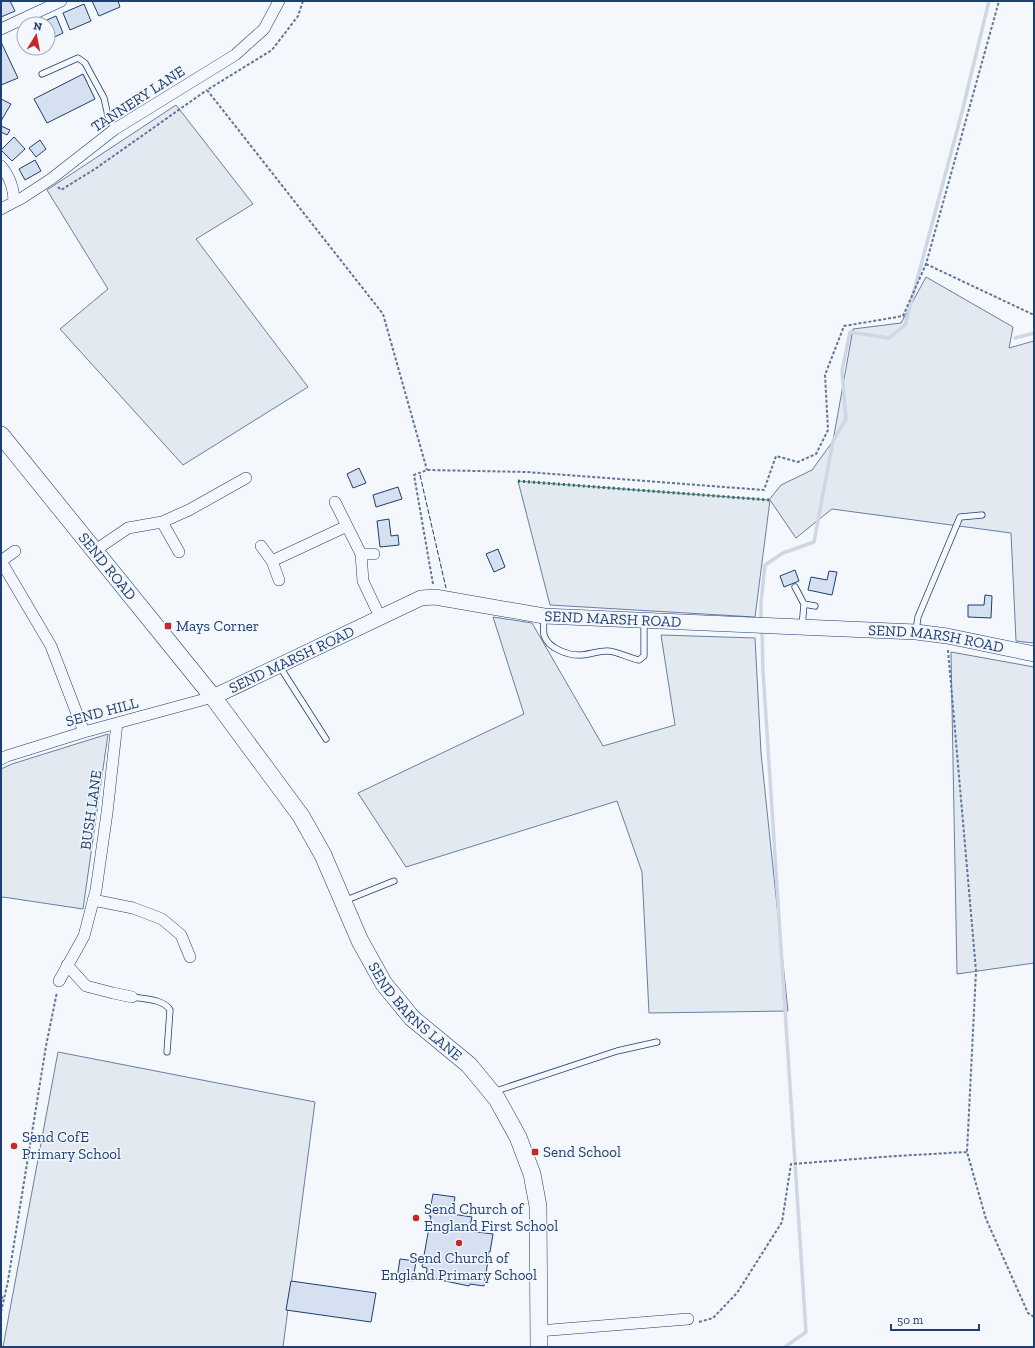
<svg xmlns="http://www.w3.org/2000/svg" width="1035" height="1348" font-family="'Zilla Slab',serif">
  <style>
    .green { fill: #e3e9f0; stroke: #687fa3 }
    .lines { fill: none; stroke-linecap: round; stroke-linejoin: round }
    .stream { stroke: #cfd7e4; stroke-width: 3.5 }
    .building { fill: #d5e0f0; stroke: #1d3f73 }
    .lane-casing { stroke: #1d3f73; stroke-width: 7 }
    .street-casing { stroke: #1d3f73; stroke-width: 12 }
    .secondary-casing { stroke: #1d3f73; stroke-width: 16 }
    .primary-casing { stroke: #1d3f73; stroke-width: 18 }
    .path { stroke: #5e769c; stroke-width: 2; stroke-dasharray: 3 2; stroke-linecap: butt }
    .lane { stroke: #f4f7fb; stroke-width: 5.5 }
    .street { stroke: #f4f7fb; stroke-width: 11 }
    .secondary { stroke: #f4f7fb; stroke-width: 15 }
    .primary { stroke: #f4f7fb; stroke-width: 17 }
    .hedge { stroke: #2c6c60; stroke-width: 3; stroke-dasharray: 2 3; stroke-linecap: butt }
    .fence { stroke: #1d3f73; stroke-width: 1; stroke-dasharray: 5 2; stroke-linecap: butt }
    .poi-dot { fill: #c62828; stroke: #f4f7fb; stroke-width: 1.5 }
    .labels { text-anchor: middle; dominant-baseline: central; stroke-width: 3; stroke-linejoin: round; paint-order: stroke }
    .street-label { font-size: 15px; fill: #1d3f73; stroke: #f4f7fb }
    .poi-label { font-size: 15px; fill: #1d3f73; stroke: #f4f7fb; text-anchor: start }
  </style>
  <rect width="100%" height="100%" fill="#f4f7fb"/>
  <path class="green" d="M176 105 253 204 196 239 308 387 183 465 60 329 108 289 47 190Z
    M926 277 1013 327 1009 348 1034 341V643L1016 641 1011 533 832 509 796 538 770 500 755 617 550 605 518 481 769 500 781 485 812 470 833 441 853 329 901 323Z
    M493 617 532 623 603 746 675 725 661 635 755 638 761 753 788 1011 649 1013 642 872 617 801 406 867 358 793 524 714Z
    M951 652 1034 667V963L957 974Z
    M108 734 83 909 3 897 1 899V769L12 764Z
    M58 1052 315 1102 283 1347H3Z"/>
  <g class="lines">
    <path class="stream" d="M1015 338 1034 333
      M761 618V602L765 565 783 553 814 542 833 441 846 419 842 371 850 332 889 338 905 325 962 112 989 1
      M762 632 763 671 806 1332 785 1347"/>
  </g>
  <path class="building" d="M1 1H10L15 11 1 17Z
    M92 1H118L120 7 99 16Z
    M84 4 91 21 70 30 63 13Z
    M56 16 63 33 48 40V24H38Z
    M1 42 18 78 1 85Z
    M83 74 95 99 47 123 34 99Z
    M1 99 11 104 1 121Z
    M1 126 10 130 7 135 1 132Z
    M14 137 25 149 12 161 1 150Z
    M40 140 46 149 36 157 29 148Z
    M35 160 41 171 25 180 19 169Z
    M359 468 366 483 353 488 347 474Z
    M398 487 402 499 376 507 373 495Z
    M389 519 391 536 398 535 399 545 380 547 377 521Z
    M498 549 505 567 494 572 486 554Z
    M795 570 799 581 784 587 780 576Z
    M829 571 837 572 832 595 808 590 811 577 827 580Z
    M985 595 992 596 991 618 968 617V605H984Z
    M433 1194 455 1197 452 1214 472 1217 469 1231 493 1234 490 1252H488V1254H489L484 1286 470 1284 469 1286 426 1277 427 1268 422 1267 431 1216H429Z
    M400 1259 416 1261 413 1281 397 1278Z
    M291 1281 376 1293 371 1322 286 1310Z"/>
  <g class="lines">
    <g class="lane-casing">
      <path id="lane" d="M42 74 78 58 85 63 104 98 108 116 115 129
        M795 587 804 604 802 627
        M804 604 815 606
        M544 616C544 622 543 629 544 635 548 649 570 656 582 655 590 654 599 651 607 651 617 651 628 658 639 660L644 656V621
        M916 630 918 617 960 517 982 515
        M280 667 326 739
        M344 901 394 881
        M132 997C143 999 164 999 170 1010L167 1052
        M493 1092 617 1051 657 1042"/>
    </g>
    <g class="street-casing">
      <path id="street" d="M1 29 61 1
        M1 166C10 177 14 188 14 202
        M1 209 22 198 51 179 115 129 235 55 264 29 279 1
        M335 502 361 554 363 581 380 617
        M162 522 179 552
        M261 546 272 561 347 526
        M15 551 1 561 51 646 84 732
        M94 551 128 528 162 522 189 510 246 478
        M361 554H374
        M272 561 279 580
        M1 759 7 756 84 732 213 697
        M93 900 133 908 162 919 181 935 190 957
        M67 965 86 986 113 993 132 997
        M59 981 84 936 96 890 107 813 117 723
        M538 1331 688 1319"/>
    </g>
    <g class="secondary-casing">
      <g id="secondary">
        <path id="s1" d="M213 697 421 598 435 597 544 616 916 632 947 636 1034 654"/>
      </g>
    </g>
    <g class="primary-casing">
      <g id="primary">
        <path id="s2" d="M1 435 213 697 301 816 323 855 360 941 384 984 412 1018 469 1065 497 1099 518 1137 532 1174 538 1206 539 1347"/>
      </g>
    </g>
    <path class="path" d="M303 1 298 16 272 50 207 90 383 314 427 470
      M58 187 61 190 95 169 207 90
      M926 264 1034 315
      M433 584 414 475 427 470 527 472 764 490 776 456 798 462 816 454 828 430 825 375 844 326 903 316 926 264 999 1
      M948 650 976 971 967 1152 986 1219 1028 1313 1034 1317
      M1 1296 4 1300
      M1 1312 8 1281 46 1046 57 992
      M699 1322 713 1318 737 1293 782 1222 791 1164 896 1156 967 1152"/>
    <use href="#lane" class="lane"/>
    <use href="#street" class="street"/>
    <use href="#secondary" class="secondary"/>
    <use href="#primary" class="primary"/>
    <path class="hedge" d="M518 481 769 500"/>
    <path class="fence" d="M420 475 446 588"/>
  </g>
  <g class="poi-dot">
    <rect x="164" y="622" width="8" height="8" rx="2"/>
    <circle cx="14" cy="1146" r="4"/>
    <rect x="531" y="1148" width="8" height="8" rx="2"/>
    <circle cx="416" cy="1218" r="4"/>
    <circle cx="459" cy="1243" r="4"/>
  </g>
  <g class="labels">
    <g class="street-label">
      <text transform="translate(138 99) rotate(-33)">TANNERY LANE</text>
      <text stroke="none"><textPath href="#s2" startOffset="169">SEND ROAD</textPath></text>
      <text stroke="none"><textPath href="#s1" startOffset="424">SEND MARSH ROAD</textPath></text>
      <text stroke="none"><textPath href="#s1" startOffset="748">SEND MARSH ROAD</textPath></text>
      <text stroke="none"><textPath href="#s1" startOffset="87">SEND MARSH ROAD</textPath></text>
      <text transform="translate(102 712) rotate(-15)">SEND HILL</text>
      <text transform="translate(91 810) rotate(-82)">BUSH LANE</text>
      <text stroke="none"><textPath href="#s2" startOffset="714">SEND BARNS LANE</textPath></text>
    </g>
    <g class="poi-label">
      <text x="176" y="626">Mays Corner</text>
      <text x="22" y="1137">Send CofE<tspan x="22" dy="17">Primary School</tspan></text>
      <text x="543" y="1152">Send School</text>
      <text x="424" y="1209">Send Church of<tspan x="424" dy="17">England First School</tspan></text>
      <text x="459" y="1258" text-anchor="middle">Send Church of<tspan x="459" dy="17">England Primary School</tspan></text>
    </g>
  </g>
  <rect width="1035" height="1348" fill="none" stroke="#1d3f73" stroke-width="4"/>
  <g transform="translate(36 36) rotate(10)"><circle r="19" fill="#f4f7fb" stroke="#9eadc5"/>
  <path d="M0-3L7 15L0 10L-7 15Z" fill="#c62828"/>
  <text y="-6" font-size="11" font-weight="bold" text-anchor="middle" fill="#1d3f73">N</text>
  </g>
  <path d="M891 1324v6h88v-6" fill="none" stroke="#1d3f73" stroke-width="2"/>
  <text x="897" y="1324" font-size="12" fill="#1d3f73" stroke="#f4f7fb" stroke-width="3" paint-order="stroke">50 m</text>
</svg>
